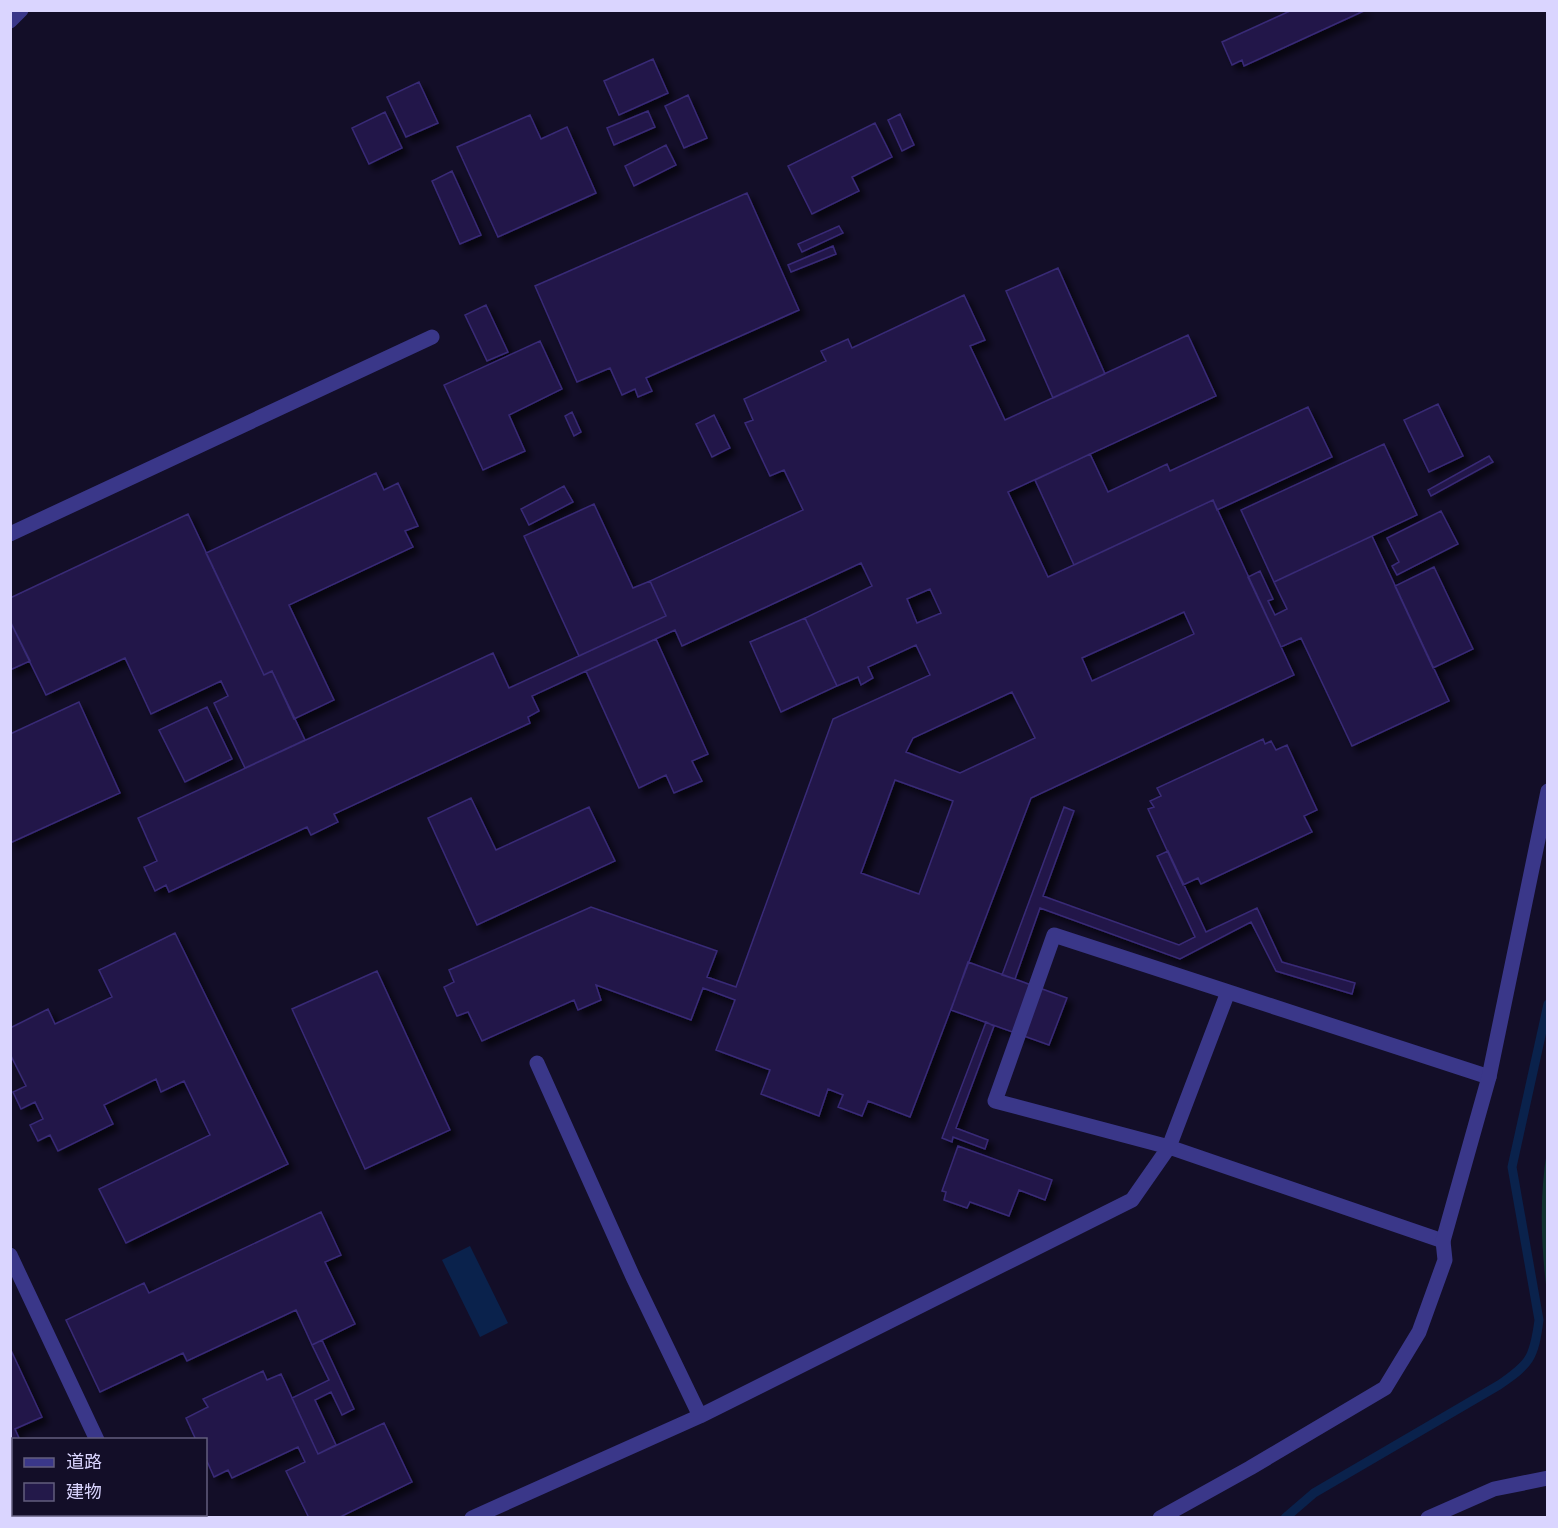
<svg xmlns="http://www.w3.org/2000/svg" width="1558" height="1528" font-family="'DM Sans','Noto Sans JP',sans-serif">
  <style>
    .green { fill: #113231 }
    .water { fill: #0a224c }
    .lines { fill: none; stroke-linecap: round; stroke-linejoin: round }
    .stream { stroke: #0a224c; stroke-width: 9 }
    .building { fill: #23194a; stroke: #392a77; stroke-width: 1.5; fill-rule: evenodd; filter: url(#shadow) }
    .service { stroke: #3a3789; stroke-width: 15 }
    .minor { stroke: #3a3789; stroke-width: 15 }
    .tertiary { stroke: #3a3789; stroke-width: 15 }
  </style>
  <defs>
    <filter id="shadow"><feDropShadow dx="5.5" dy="5.5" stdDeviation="3" flood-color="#0009"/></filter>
  </defs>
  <rect width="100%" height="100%" fill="#130e28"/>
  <path class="green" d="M1547 1151H1548L1547 1293C1541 1246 1539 1198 1547 1151Z"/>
  <path class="water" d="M470 1246 508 1323 480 1337 442 1260Z"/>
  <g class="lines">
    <path class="stream" d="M1285 1518 1314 1493 1499 1385C1530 1364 1534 1358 1539 1320L1512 1167 1548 1004"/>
  </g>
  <path class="building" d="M1292 10H1366L1244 66 1242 60 1232 65 1222 42Z
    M653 59 668 93 619 115 604 81Z
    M419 82 438 123 406 137 387 97Z
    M688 95 707 138 684 148 665 106Z
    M648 111 655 127 614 145 607 128Z
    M385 112 402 148 369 164 352 128Z
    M900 114 914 145 902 151 888 120Z
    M530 115 541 139 567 127 596 193 498 237 457 147Z
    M875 123 892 157 852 177 859 191 812 214 788 166Z
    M666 145 676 165 634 186 625 166Z
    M452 171 481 235 460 244 432 181Z
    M747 193 799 310 646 378 652 391 638 397 635 389 622 395 610 368 577 382 535 286Z
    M839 226 843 233 802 252 798 244Z
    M833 246 836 254 791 272 788 265Z
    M1058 268 1105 374 1053 398 1006 291Z
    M964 295 985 340 970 346 1005 420 1188 335 1216 396 1008 492 1048 577 1213 500 1294 675 1031 798 910 1117 868 1101 862 1116 838 1107 843 1095 828 1089 819 1116 761 1094 770 1070 716 1050 735 1000 703 988 691 1020 596 985 601 1000 578 1010 574 1000 482 1041 468 1012 457 1016 444 987 454 982 449 970 591 907 717 951 707 977 736 987 833 719 930 675 916 645 868 667 873 678 861 685 858 677 837 686 805 618 872 586 861 563 682 646 675 630 586 671 532 696 539 711 528 717 530 723 334 814 338 822 311 835 307 827 169 892 166 885 155 891 144 867 157 861 138 818 493 653 509 688 666 616 650 581 803 510 784 470 770 476 745 423 753 420 744 399 826 361 821 351 848 339 852 348ZM930 589 941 613 917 623 907 599ZM1184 612 1194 634 1092 681 1082 658ZM1012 692 1035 738 960 773 906 752 913 738ZM895 780 953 801 919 894 861 873Z
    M486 305 508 352 487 361 465 315Z
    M540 341 562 389 509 415 525 451 483 470 444 385Z
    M1438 404 1463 456 1429 472 1404 420Z
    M1308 407 1332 457 1217 510 1213 500 1074 565 1035 480 1090 454 1108 492 1167 464 1170 471Z
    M572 412 581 432 574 436 565 416Z
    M714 415 730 448 712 457 696 424Z
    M1384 444 1417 515 1274 582 1241 510Z
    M1489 456 1493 462 1431 496 1428 490Z
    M376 473 384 490 398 483 418 526 405 531 413 547 289 605 334 700 294 719 272 671 264 675 206 553Z
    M564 486 573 502 529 525 521 509Z
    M594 504 633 588 650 581 666 616 579 656 524 536Z
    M1441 511 1458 544 1397 575 1392 566 1399 562 1387 538Z
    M188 514 264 675 272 671 305 740 245 768 214 703 228 696 221 681 151 714 125 658 46 695 10 621V598Z
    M1372 536 1449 701 1352 746 1301 638 1281 647 1248 577 1260 571 1273 599 1268 601 1275 615 1287 609 1274 582Z
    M1434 567 1473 649 1433 668 1395 586Z
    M805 618 837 686 781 712 750 642Z
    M10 621 30 661 10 670Z
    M656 639 708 754 692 761 702 781 674 793 666 775 639 788 586 671Z
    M79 702 120 793 10 843V734Z
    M207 707 232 759 185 782 159 730Z
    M1263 739 1265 744 1271 741 1276 750 1287 745 1317 810 1304 816 1312 832 1201 884 1198 878 1183 885 1148 809 1154 807 1150 801 1161 796 1157 788Z
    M471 798 496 850 589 807 615 861 477 925 428 818Z
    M1064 807 1074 811 1043 896 1179 945 1195 937 1157 856 1168 851 1206 932 1257 908 1282 962 1355 983 1352 994 1276 971 1251 922 1180 959 1040 908 1015 979 1002 975Z
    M175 933 288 1164 126 1243 99 1189 210 1135 184 1081 161 1092 156 1079 104 1105 113 1124 58 1151 50 1135 38 1141 30 1125 43 1119 35 1102 21 1109 13 1092 26 1086 10 1054V1028L48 1009 55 1024 112 997 99 970Z
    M968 962 1067 998 1049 1045 951 1010Z
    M377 971 450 1130 365 1169 292 1009Z
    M986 1022 994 1026 956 1128 988 1140 985 1149 953 1137 952 1142 942 1138Z
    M958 1146 1052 1180 1045 1200 1019 1190 1009 1216 970 1202 967 1208 944 1200 946 1192 942 1191Z
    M321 1212 341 1255 325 1262 355 1324 312 1345 296 1310 187 1361 183 1353 100 1392 66 1320 144 1283 149 1293Z
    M322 1340 354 1409 342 1415 331 1392 315 1400 336 1445 318 1454 292 1398 329 1380 312 1345Z
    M10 1348 42 1417 15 1429 19 1438 10 1442Z
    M263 1371 267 1380 281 1374 318 1454 384 1423 412 1482 338 1518H309L286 1471 305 1462 298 1447 232 1478 228 1470 214 1477 206 1459V1440H196L186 1418 208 1407 203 1399Z"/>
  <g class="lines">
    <path class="service" d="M10 534 432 337
      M537 1063 633 1277 700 1416
      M1443 1241 1169 1147 995 1101 1054 935 1489 1077
      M10 1255 97 1440
      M132 1514 133 1518
      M472 1518 700 1416 1132 1200 1169 1147 1228 992"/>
    <path class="minor" d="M10 21 21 10
      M1428 1518 1494 1489 1548 1478"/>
    <path class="tertiary" d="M1160 1518 1250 1468 1385 1388 1419 1332 1445 1260 1443 1241 1489 1077 1548 791"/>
  </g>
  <rect width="1558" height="1528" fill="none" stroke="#dad5ff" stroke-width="24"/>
  <rect x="12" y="1438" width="195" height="78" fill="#130e28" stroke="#635e7e" stroke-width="1.5"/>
  <rect x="24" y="1458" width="30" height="9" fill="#3a3789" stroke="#635e7e" stroke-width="1.5"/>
  <text x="66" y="1468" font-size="18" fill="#dad5ff">道路</text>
  <rect x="24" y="1483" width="30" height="18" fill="#23194a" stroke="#635e7e" stroke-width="1.5"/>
  <text x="66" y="1498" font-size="18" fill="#dad5ff">建物</text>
</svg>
